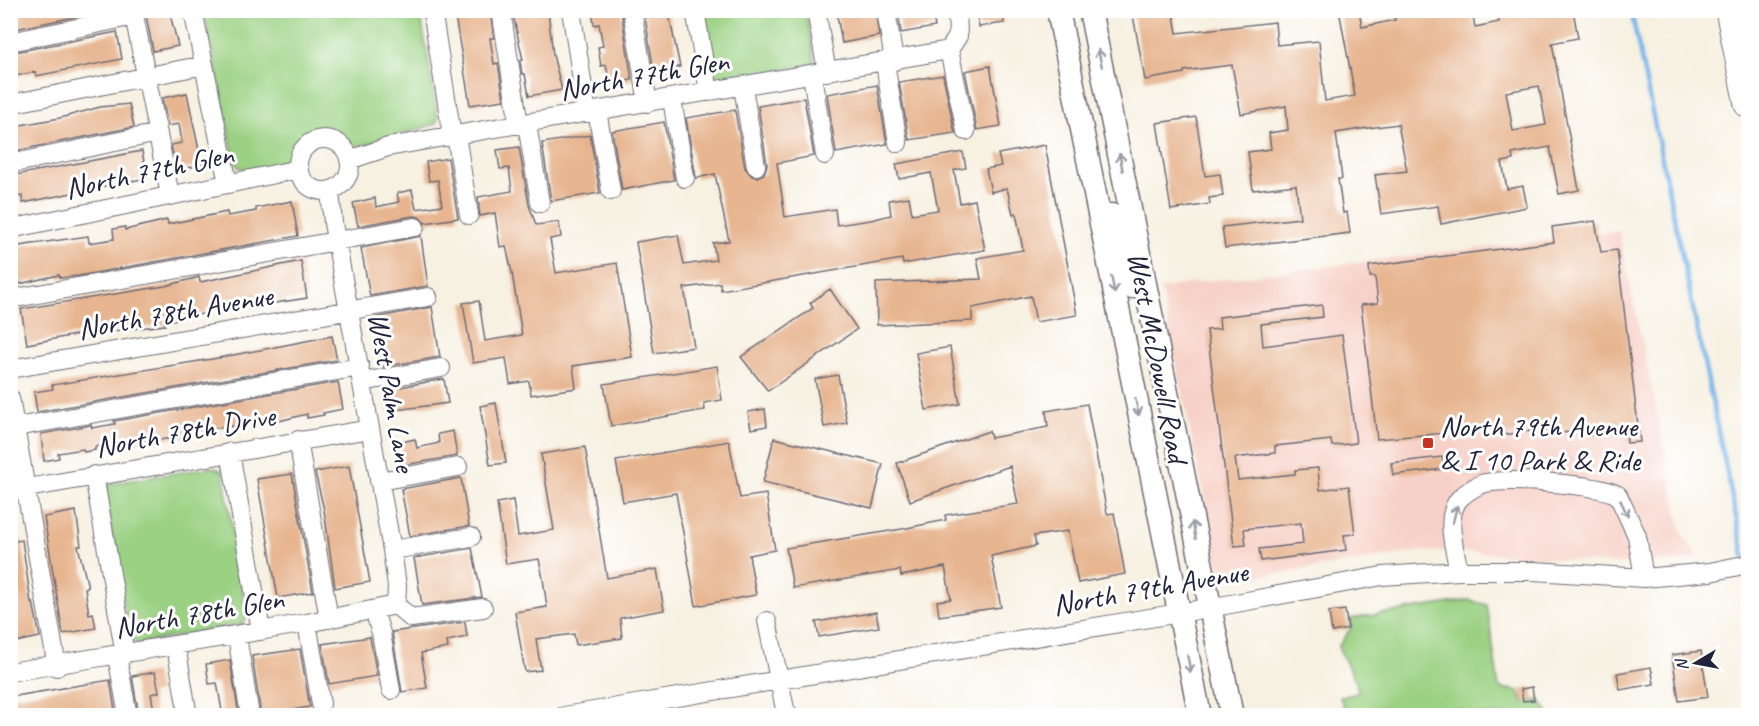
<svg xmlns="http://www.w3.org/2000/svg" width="1759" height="726" font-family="Caveat,sans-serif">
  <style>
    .built { fill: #f7d1c7 }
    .green { fill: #9bd183; stroke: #5e7a5f; stroke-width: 1.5 }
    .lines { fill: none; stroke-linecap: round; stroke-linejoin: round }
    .stream { stroke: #76b5e9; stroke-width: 4.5 }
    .building { fill: #e7b590; fill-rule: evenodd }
    .minor-casing { stroke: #6d6a75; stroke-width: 20 }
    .major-casing { stroke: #6d6a75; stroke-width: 25 }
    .highway-casing { stroke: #6d6a75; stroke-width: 29 }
    .minor { stroke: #fff; stroke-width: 18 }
    .major { stroke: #fff; stroke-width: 22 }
    .highway { stroke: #fff; stroke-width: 27 }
    .oneway { stroke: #9c9ca7 }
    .poi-dot { fill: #c8321e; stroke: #fff; stroke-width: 2 }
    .labels { text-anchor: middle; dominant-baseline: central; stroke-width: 6; stroke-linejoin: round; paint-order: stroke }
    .street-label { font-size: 30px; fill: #22223b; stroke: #fff }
    .poi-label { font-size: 30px; fill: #22223b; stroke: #fff; text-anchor: start }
  </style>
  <rect width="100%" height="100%" fill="#fff"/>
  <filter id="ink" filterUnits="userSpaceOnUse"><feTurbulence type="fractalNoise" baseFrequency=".0167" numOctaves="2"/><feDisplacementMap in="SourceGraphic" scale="12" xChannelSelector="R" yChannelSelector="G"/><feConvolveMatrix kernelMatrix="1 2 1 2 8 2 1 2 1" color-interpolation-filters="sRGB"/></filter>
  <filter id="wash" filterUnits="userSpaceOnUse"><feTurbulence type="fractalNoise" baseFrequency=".008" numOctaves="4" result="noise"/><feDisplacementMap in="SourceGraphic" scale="24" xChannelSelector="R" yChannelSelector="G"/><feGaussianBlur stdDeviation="1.35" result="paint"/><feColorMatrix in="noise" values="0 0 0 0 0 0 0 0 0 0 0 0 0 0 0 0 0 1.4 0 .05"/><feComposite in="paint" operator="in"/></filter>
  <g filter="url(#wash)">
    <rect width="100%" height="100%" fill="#f7f1e2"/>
    <path class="built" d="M1619 231 1682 534 1699 557 1678 561 1611 564 1477 552 1423 551 1242 579 1232 578 1221 569 1217 562 1161 289 1192 283Z"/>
    <path class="green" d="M204 11H420L438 118 436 124 362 146C346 146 335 132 317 135 302 138 299 149 289 159 282 166 248 170 239 168L235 162Z
      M702 11H806L815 64 714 81Z
      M212 467 223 471 247 618 242 624 137 644 129 637 105 491 109 484Z
      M1469 600 1487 605 1499 688 1519 691 1523 703 1539 700 1551 715H1347L1340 697 1358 693 1356 682 1338 647 1351 628 1350 619Z"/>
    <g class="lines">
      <path class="stream" d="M1631 10 1745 560
        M1747 568 1748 578"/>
    </g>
    <g id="blocks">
      <path class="building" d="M10 10H93L94 13 10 30Z
        M145 10H169L178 46 153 51Z
        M454 10H490L494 38H490L494 64 498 63 504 100 470 105Z
        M512 10H548L553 55 562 90 529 96 525 74H522L520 61 523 60Z
        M592 10H621L632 80 610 84 606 65 601 66 598 47 603 46 599 24 594 25Z
        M644 10H668L680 67 654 72Z
        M836 10H875L879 36 842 43Z
        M898 10H932L935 27 901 33Z
        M976 10H1002L1004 23 979 27Z
        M1132 10H1173L1177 33 1275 22 1277 45 1319 41 1325 101 1355 96 1339 10H1359L1362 27 1395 20 1394 10H1472L1475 27 1499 22 1497 10H1573L1578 38 1552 43 1579 190 1559 194 1550 147 1512 154 1513 160 1502 162 1507 189 1523 186 1527 207 1441 224 1438 206 1381 214 1375 175 1407 171 1398 124 1361 129 1336 133 1342 179H1338L1343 213 1347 212 1350 233 1225 248 1222 227 1300 218 1296 185 1253 190 1248 152 1271 149 1269 133 1288 130 1286 106 1241 114 1232 65 1184 71V73L1145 80ZM1539 86 1546 125 1513 131 1506 92Z
        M117 32 122 59 36 76 35 72 10 77V53Z
        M990 66 1001 126 977 130 965 71Z
        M943 75 955 133 909 140 899 82Z
        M877 85 887 144 836 153 827 94Z
        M187 93 202 165 177 170 171 145 182 143 179 124 168 126 162 98Z
        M804 98 814 156 777 163 785 217 835 209 837 225 871 220 891 215 889 200 909 197 912 214 938 210 931 173 899 179 896 164 963 152 966 168 954 170 960 203 975 200 985 250 903 264 902 259 721 290 720 283 684 288 694 347 654 353 636 242 678 235 684 265 716 260 713 243 729 241 715 174 696 178 686 118 735 110 745 168 752 176 757 177 764 174 767 165 758 106Z
        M129 104 134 127 10 152V127L60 118 100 107Z
        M1196 117 1205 176 1220 174 1223 196 1209 198 1210 204 1171 210 1157 123Z
        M664 122 674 180 622 190 612 131Z
        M590 135 600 193 551 201 542 143Z
        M1045 145 1077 315 1036 322 1031 296 972 308V321L877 325 876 283 981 279 977 258 1023 250 1016 213 1013 214 1007 188 991 192 986 169 1001 166 998 154Z
        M519 147 529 205 536 225 559 222 561 237 550 239 556 273 617 263 632 357 573 366 576 388 531 395 529 381 510 384 506 358 473 363 463 303 479 301 485 341 522 335 512 273 506 246 500 247 495 213 480 216 478 197 512 191 509 168 500 169 497 150Z
        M142 151 147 178 127 182 126 175 105 179 106 186 23 203 22 196 10 198V176Z
        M448 158 458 218 425 223 419 217 413 216 358 226 353 203 375 198 376 207 399 202 397 193 412 190 416 209 442 205 438 180 429 181 426 162Z
        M292 201 298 236 78 276 60 278 59 275 19 284 12 247 88 236 89 243 114 239 113 229 125 227V230L167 220 168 224 227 212 228 216 256 211V208Z
        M1595 221 1601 252 1617 250 1640 442 1627 443 1626 431 1586 436V430L1545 435V429L1504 435 1503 428 1377 439 1361 305 1378 303 1375 277H1370L1369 266 1554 242 1552 227Z
        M421 236 428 286 370 296 361 248Z
        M301 261 307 298 236 309 235 304 206 309 207 313 164 322 165 325 113 331 112 328 27 344 21 309 165 286 199 277 200 282Z
        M830 289 857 329 768 391 741 357 813 308 810 303Z
        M1322 305 1323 317 1261 324 1263 346 1342 335 1356 443 1332 446 1331 440 1275 446V453L1235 458 1238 480 1295 474V470L1318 468 1320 490 1349 486 1355 534 1344 535 1346 550 1261 561 1259 549 1303 544 1301 523 1244 529 1246 545 1234 546 1207 330 1220 329 1219 317Z
        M432 307 440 357 382 367 373 318Z
        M332 336 337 360 37 412 34 392 53 389 52 385 218 358Z
        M950 347 960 404 926 410 916 353Z
        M717 366 722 400 704 403 705 410 611 426 604 384Z
        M838 375 847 423 824 427 815 379Z
        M444 379 448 403 388 411 384 390Z
        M338 382 343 409 323 413 324 415 307 418V414L267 424 266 417 244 421 245 425 208 429 209 434 158 440 157 438 133 442V446L119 449 118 442 95 447V450L84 452 83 449 58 453 59 458 44 461 41 434 91 425 92 428 115 424 114 421Z
        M496 403 506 463 490 465 480 406Z
        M1087 404 1107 514 1114 513 1125 574 1078 583 1068 531 1034 536 1036 546 991 556 1001 607 939 616 937 601 951 599 945 567 901 576 900 570 793 588 786 548 902 529 946 520 945 515 1018 504 1010 466 910 501 897 463 989 431 991 438 1048 427 1046 411Z
        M765 409 767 426 751 429 748 412Z
        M453 431 457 456 398 466 393 444 415 439 417 448 439 443 438 434Z
        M774 438 883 464 872 508 763 482Z
        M729 441 740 498 766 494 775 550 749 555 756 595 696 606 676 493 623 502 616 461Z
        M585 447 607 578 657 569 664 610 620 618 622 638 576 645 574 634 536 639 541 670 525 672 515 612 547 607 543 579 539 559 506 564 497 503 513 500 518 536 554 530 541 454Z
        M1442 457 1444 469 1393 475 1391 463Z
        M349 466 370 582 335 588 324 510 315 472Z
        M292 474 313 592 278 598 257 479Z
        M461 478 469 526 410 536 401 489Z
        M76 511 81 546H78L88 587 85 588 89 614 93 613 96 628 63 634 44 517Z
        M22 540 31 603 33 602 40 637 10 643V542Z
        M472 548 482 597 422 605 414 558Z
        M1345 610 1348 629 1332 632 1329 612Z
        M876 612 879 627 819 637 816 622Z
        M465 622 467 637 447 641 448 648 421 653 427 688 402 692 392 632Z
        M370 637 377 676 329 684 322 644Z
        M300 649 310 707 261 715 252 656Z
        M1701 651 1708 697 1679 701 1672 655Z
        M230 660 239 716H223L217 683 209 684 206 664Z
        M1651 667 1654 684 1620 690 1617 673Z
        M155 672 159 692 151 694 155 716H139L132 676Z
        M110 680 116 716H10V697Z
        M1532 687 1534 700 1523 701 1521 689Z"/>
    </g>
  </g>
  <g filter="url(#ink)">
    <use href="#blocks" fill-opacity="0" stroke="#6d6a75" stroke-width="1.5"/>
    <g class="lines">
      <g class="minor-casing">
        <path id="minor" d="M133 10 170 195
          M193 10 228 184
          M432 10 452 135
          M501 10 519 125
          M571 10 587 113
          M632 10 648 103
          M695 10 709 92
          M816 10 827 72
          M886 10 894 61
          M10 42 134 16
          M949 50 966 131
          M949 50 958 36 957 10
          M885 63 898 143
          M812 75 825 155
          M743 87 756 166
          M672 99 685 178
          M10 104 204 65
          M597 111 611 191
          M527 124 540 203
          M456 135 469 215
          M298 165a26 26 0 1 1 52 0a26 26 0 1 1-52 0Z
          M349 160 388 147 438 138 949 50
          M10 164 158 133
          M330 190 333 223 392 550 397 586 396 605
          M10 229 299 169
          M10 299 415 227
          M10 369 428 297
          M362 382 441 368
          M10 398 57 667
          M16 427 360 367
          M298 440 329 619
          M230 452 261 631
          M94 475 125 655
          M379 481 458 467
          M10 491 370 429
          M392 550 471 537
          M1459 571C1455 550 1444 518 1459 499 1465 493 1478 484 1486 483 1511 478 1597 484 1618 495L1637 536 1644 578
          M396 605 411 618 483 608
          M374 611 381 633 391 690
          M767 621 785 709 790 716
          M307 623 321 704
          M237 636 250 716
          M176 646 188 716
          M117 656 128 716
          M10 672 307 623 396 605
          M564 716 1209 608 1382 576 1459 571H1534L1644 578 1710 572 1748 564"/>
      </g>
      <g class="major-casing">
        <path id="major" d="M1058 10 1200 716
          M1090 10 1232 716
          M1112 215 1131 287"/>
      </g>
      <g class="highway-casing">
        <path id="highway" d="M1729 10 1748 104"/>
      </g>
      <use href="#minor" class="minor"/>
      <use href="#major" class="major"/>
      <use href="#highway" class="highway"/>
    </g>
    <defs><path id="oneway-shaft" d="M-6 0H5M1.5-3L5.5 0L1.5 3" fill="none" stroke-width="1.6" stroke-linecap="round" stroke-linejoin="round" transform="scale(1.5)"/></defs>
    <g class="oneway">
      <use href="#oneway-shaft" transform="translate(1100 58) rotate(-102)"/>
      <use href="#oneway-shaft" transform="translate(1121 162) rotate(-101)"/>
      <use href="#oneway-shaft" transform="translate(1113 285) rotate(79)"/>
      <use href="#oneway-shaft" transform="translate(1137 407) rotate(78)"/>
      <use href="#oneway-shaft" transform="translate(1624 508) rotate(65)"/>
      <use href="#oneway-shaft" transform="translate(1455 514) rotate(-76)"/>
      <use href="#oneway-shaft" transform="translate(1194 530) rotate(-101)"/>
      <use href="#oneway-shaft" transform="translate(1189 664) rotate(79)"/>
    </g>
  </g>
  <rect class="poi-dot" x="1422" y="437" width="12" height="12" rx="3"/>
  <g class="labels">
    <g class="street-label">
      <text transform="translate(644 75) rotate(-10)">North 77th Glen</text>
      <text transform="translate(149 171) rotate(-12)">North 77th Glen</text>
      <text transform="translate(175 312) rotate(-10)">North 78th Avenue</text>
      <text transform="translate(1158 357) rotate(79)">West McDowell Road</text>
      <text transform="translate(392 392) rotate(80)">West Palm Lane</text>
      <text transform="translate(185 431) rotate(-10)">North 78th Drive</text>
      <text transform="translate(1150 588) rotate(-10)">North 79th Avenue</text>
      <text transform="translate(199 613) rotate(-10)">North 78th Glen</text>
    </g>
    <g class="poi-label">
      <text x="1440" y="426">North 79th Avenue<tspan x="1440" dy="34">&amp; I 10 Park &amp; Ride</tspan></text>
    </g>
  </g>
  <rect width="1759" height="726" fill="none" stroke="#fff" stroke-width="36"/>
  <g transform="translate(1696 663) rotate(260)" stroke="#ffffff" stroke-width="4.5" paint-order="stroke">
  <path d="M0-4.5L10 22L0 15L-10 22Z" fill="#22223b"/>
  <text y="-9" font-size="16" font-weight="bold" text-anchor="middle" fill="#22223b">N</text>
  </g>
</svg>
